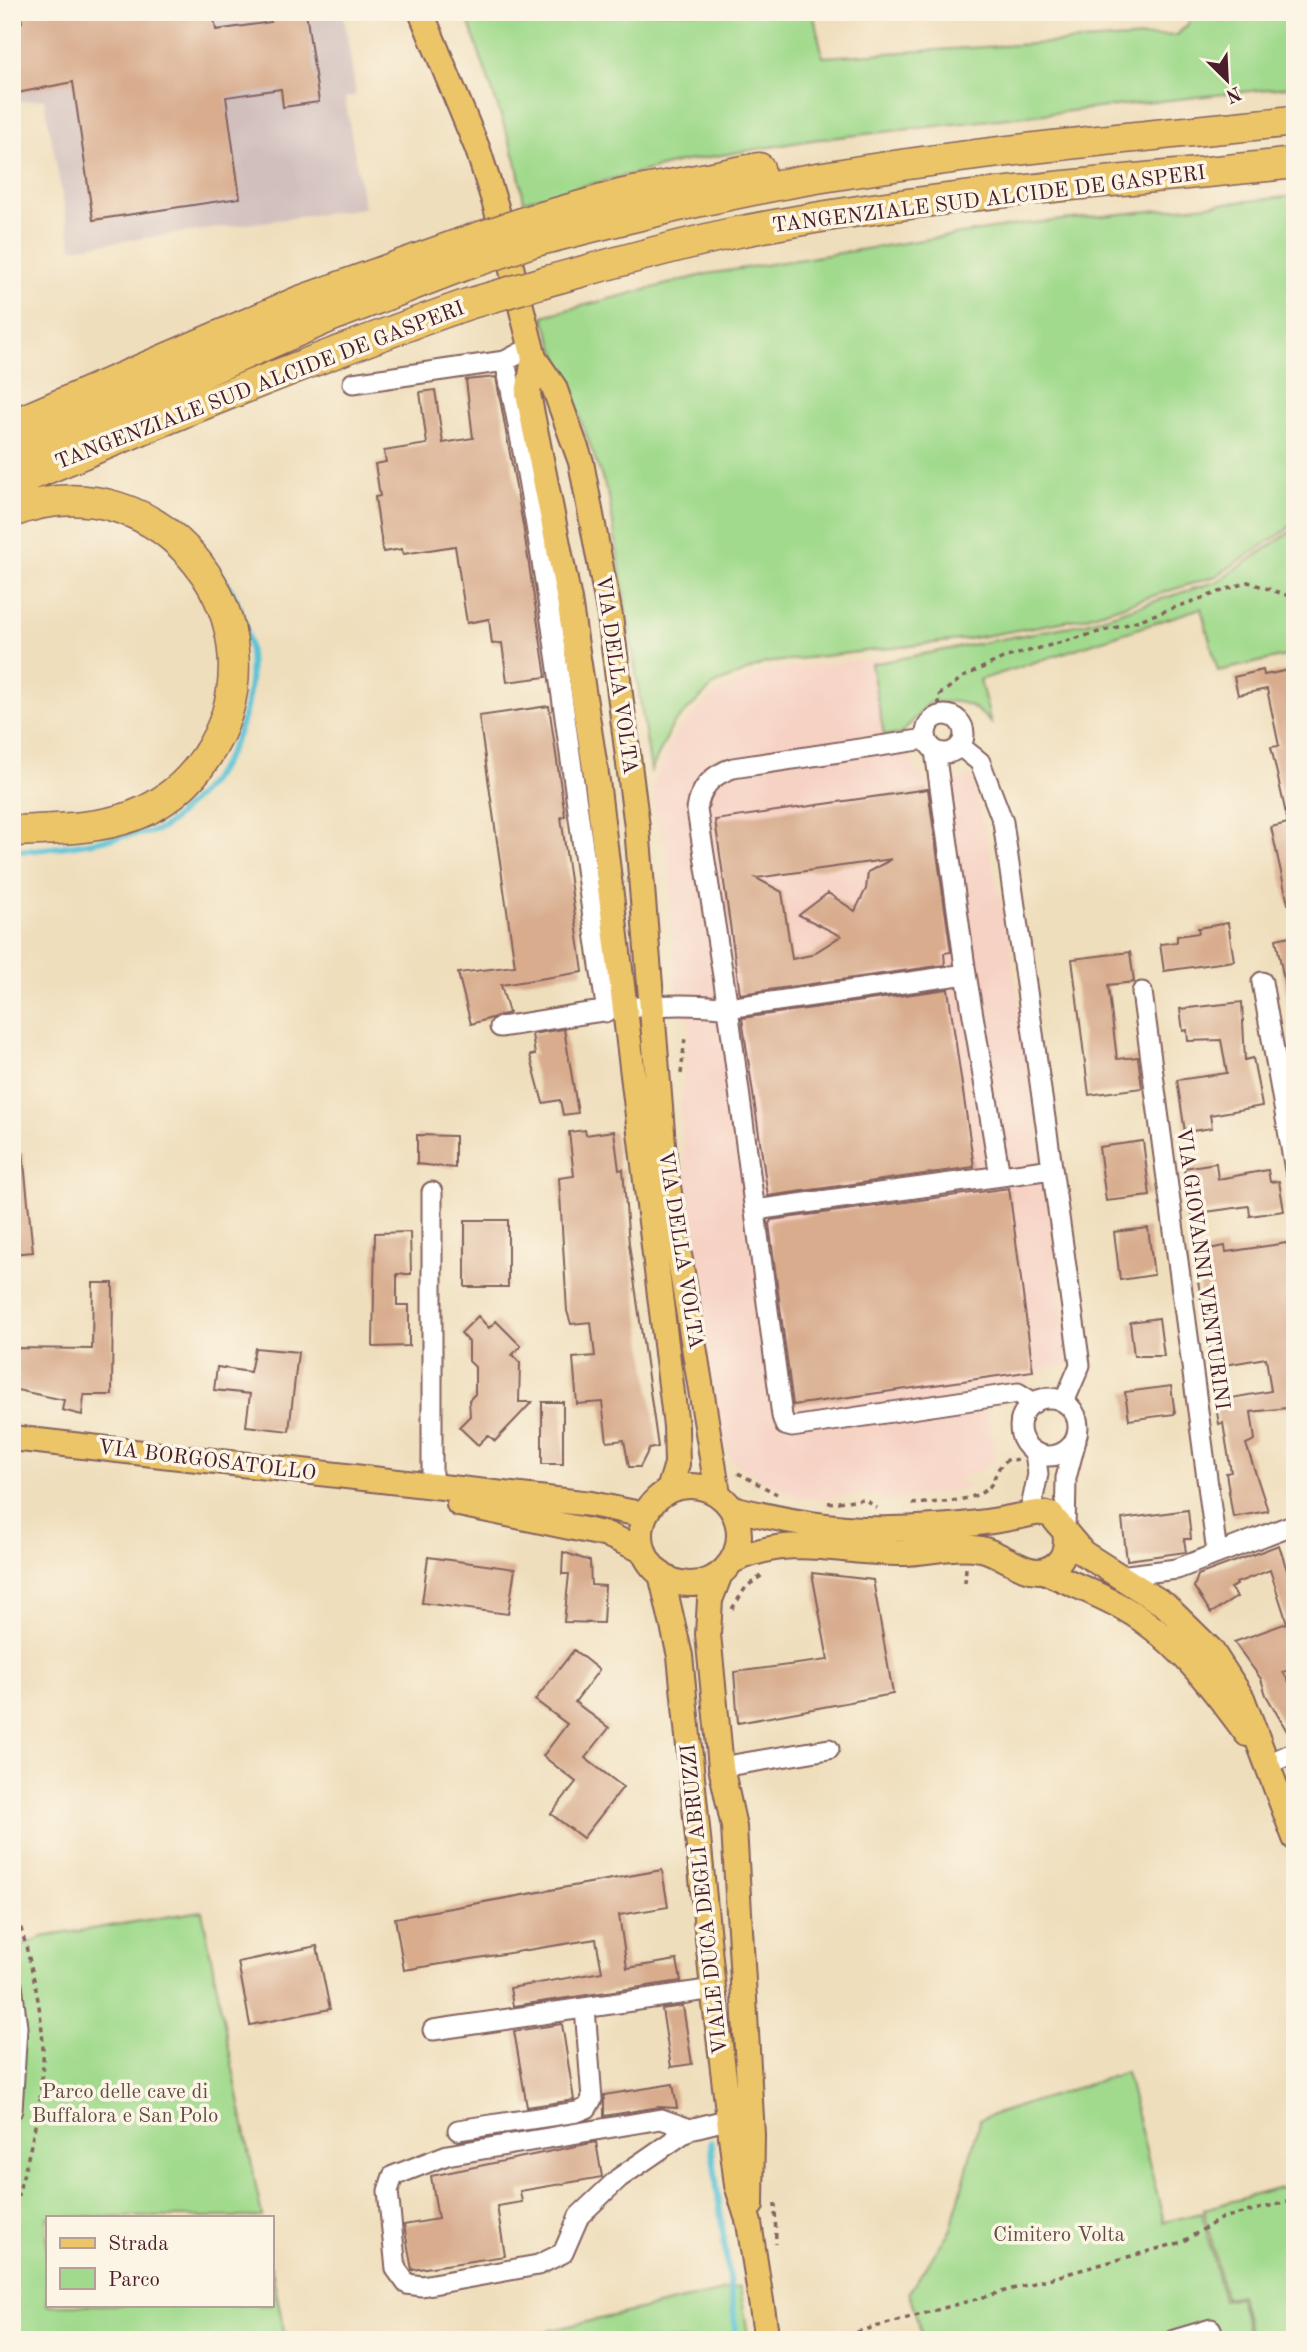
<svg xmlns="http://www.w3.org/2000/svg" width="1307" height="2352" font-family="'Old Standard TT',serif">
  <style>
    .built { fill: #f6d2c4 }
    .industrial { fill: #d1bfbe }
    .green { fill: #a1da8d; stroke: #767c5c; stroke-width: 2 }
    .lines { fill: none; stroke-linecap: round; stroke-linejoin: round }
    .stream { stroke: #5ac2d6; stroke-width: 6 }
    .building { fill: #d8ac8d; fill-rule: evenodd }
    .minor-casing { stroke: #84625e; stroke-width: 23 }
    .major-casing { stroke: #84625e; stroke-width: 28 }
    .highway-casing { stroke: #84625e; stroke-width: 33 }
    .path { stroke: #84625e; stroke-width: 3.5; stroke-dasharray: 5 5; stroke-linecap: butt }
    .minor { stroke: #fff; stroke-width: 19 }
    .major { stroke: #edc569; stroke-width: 24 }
    .highway { stroke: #edc569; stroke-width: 30 }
    .highway-bridge-casing { stroke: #84625e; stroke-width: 33; stroke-linecap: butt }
    .highway-bridge { stroke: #edc569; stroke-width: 30 }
    .labels { text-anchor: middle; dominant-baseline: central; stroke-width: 7; stroke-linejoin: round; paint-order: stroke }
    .street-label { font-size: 21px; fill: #4a1f2b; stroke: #fcf5e5 }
    .park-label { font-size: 21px; fill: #604e44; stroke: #fcf5e5 }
  </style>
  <rect width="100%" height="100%" fill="#fcf5e5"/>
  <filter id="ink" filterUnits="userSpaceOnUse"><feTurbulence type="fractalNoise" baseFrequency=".0143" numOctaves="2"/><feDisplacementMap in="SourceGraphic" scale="14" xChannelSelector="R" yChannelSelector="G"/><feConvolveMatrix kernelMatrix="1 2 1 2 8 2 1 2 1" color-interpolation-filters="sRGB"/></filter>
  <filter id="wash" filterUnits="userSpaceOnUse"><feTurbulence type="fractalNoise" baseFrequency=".00686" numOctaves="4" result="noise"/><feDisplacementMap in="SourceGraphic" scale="28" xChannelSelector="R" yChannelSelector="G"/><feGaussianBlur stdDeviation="1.57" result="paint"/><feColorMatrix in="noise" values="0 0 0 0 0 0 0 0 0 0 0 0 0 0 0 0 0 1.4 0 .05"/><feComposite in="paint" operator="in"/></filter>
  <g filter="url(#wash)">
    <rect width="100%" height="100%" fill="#efdebc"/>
    <path class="built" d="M885 658 895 737 932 789 972 776 1010 942 1071 1364 1033 1371 1018 1401 987 1405 995 1458 979 1473 957 1477 971 1488 881 1502 867 1493 826 1499 798 1498 735 1464 717 1436 690 1240 680 1108 690 1032 676 984 669 871 663 837 656 822 653 787 661 760 677 729 716 692 766 670Z"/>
    <path class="industrial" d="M12 12H343L356 95 345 98 364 208 72 248 44 99 12 102Z"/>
    <path class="green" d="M468 12H813L823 57 1177 35 1189 23V12H1295V86L812 140 680 162 524 201 516 160 468 20Z
      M1295 196V521L1285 531 1216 576 1083 618 968 639 765 663 714 685 673 724 651 771 609 497 543 316 707 274 1024 224Z
      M1295 529V654L1218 671 1201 608 980 680 991 723C969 700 961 700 929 703L900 735H884L871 664 1086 623 1218 581Z
      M202 1911 262 2217H47V2305H271V2266L286 2340H12V1951L42 1937Z
      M1126 2072 1164 2222 1202 2213 1223 2300 1239 2297 1250 2340H923L909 2292 951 2229 980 2119Z
      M1295 2184V2340H1251L1240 2295 1225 2298 1204 2209Z
      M740 2287 749 2340H508Z"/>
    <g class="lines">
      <path class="stream" d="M12 851C50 850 86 844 123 836 134 834 149 834 160 829 170 825 180 812 188 805 256 747 274 637 215 567
        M711 2142 737 2340"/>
    </g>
    <g id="blocks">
      <path class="building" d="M20 12H213L216 30 271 22 270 12H306L319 102 283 107 281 89 226 97 240 198 93 220 73 82 12 94V23L22 22Z
        M496 377 523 525 546 677 507 682 502 643 492 644 489 619 467 623 455 546 403 554 402 549 383 552 375 497 380 496 375 464 386 462 384 451 427 444 420 392 435 390 443 443 473 438 466 380Z
        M1295 669V904H1288L1271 827 1288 823 1271 747 1279 746 1267 689 1238 695 1234 677 1263 670 1264 675Z
        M549 706 565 816 561 817 583 972 501 985 509 1013 471 1024 458 973 515 966 479 716Z
        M928 789 951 952 944 953 945 965 740 994 715 820ZM892 859 868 872 866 889 855 911 828 893 799 915 841 936 811 955 792 959 782 892 756 878Z
        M1228 923 1234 961 1164 971 1160 944 1177 942V936L1199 933 1198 928Z
        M1295 935V996H1287L1276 939Z
        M1130 952 1134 982 1108 985 1117 1059 1138 1057 1142 1088 1089 1095 1072 959Z
        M948 989 974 1167 768 1196 742 1018Z
        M1242 1002 1245 1060 1253 1058 1262 1106 1210 1115 1212 1128 1185 1132 1177 1080 1227 1073 1221 1040 1188 1041 1187 1030 1183 1031 1180 1009Z
        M564 1029 578 1113 563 1115 560 1100 543 1103 530 1055H535L532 1034Z
        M585 1130 586 1135 614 1131 619 1170 623 1169 629 1244 658 1447 649 1449 640 1467H629L624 1440 607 1442 602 1402 577 1404 573 1358 595 1356 591 1322 571 1324 567 1311 559 1178 574 1176 569 1132Z
        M417 1135 455 1136V1168L417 1164Z
        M1143 1141 1150 1196 1106 1201 1099 1147Z
        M12 1153H23L33 1252 12 1254Z
        M1216 1163 1218 1179 1268 1170 1270 1182 1279 1181 1284 1211 1250 1216 1249 1206 1192 1214 1184 1168Z
        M1009 1188 1033 1371 793 1405 769 1224 771 1220Z
        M465 1220H508V1287H465Z
        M1148 1228 1154 1275 1120 1280 1114 1232Z
        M410 1232 411 1274H397V1305H409V1346L373 1347 375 1233Z
        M1287 1243 1295 1300V1407L1251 1412 1255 1440 1246 1444 1268 1511 1233 1517 1226 1473 1231 1472 1223 1423 1219 1424 1215 1401 1271 1391 1266 1358 1213 1367 1193 1252 1225 1246 1226 1252Z
        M93 1283H113L112 1395H84L82 1415 62 1410 64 1400 12 1389V1348L92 1349Z
        M478 1316 489 1328 496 1321 521 1346 512 1355 520 1363 519 1402H532L495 1441 488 1435 478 1445 459 1427 470 1416 469 1400 475 1394V1367L469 1361V1342L461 1333Z
        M1159 1318 1164 1356H1134L1130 1322Z
        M255 1348 298 1352 289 1431 246 1426 250 1394 214 1390 217 1367 250 1372Z
        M1171 1386 1175 1414 1129 1420 1125 1392Z
        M542 1402H563V1464H542Z
        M1188 1510 1191 1539H1184L1186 1552 1127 1560 1122 1519Z
        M1279 1545 1295 1596V1668L1283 1672 1295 1692V1740H1292L1266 1695 1261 1679 1234 1642 1287 1623 1270 1570 1236 1583 1237 1585 1230 1588 1237 1597 1211 1613 1194 1587 1198 1575Z
        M563 1552 590 1561 591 1585 605 1586 603 1623 564 1622 569 1574H562Z
        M428 1557 515 1569 508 1614 422 1603Z
        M812 1573 873 1580 893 1694 738 1723 734 1672 828 1660Z
        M574 1650 599 1670 575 1702 609 1728 585 1758 623 1787 583 1838 551 1814 576 1782 543 1756 567 1724 535 1700Z
        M662 1870 668 1907 619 1915 627 1968 677 1960 681 1981 513 2006 510 1988 602 1972 596 1939 404 1970 395 1918Z
        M317 1946 330 2009 250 2025 238 1962Z
        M683 2006 692 2064 671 2067 662 2009Z
        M562 2024 574 2100 527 2107 514 2031Z
        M673 2084 677 2108 659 2107 604 2116V2095Z
        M596 2142 602 2177 520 2191 522 2202 497 2206 505 2256 412 2270 404 2225 438 2219 431 2176Z"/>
    </g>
  </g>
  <g filter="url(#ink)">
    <use href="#blocks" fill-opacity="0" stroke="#84625e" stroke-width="2"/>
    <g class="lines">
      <g class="minor-casing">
        <path id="minor" d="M505 361C551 576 573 794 607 1012
          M353 383 505 361 530 348
          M926 734a19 19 0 1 1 38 0a19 19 0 1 1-38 0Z
          M926 739 733 768C711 775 700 788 697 810L728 1008 782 1416 785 1425 792 1427 1018 1393 1034 1403
          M960 746 980 762 1003 822 1080 1365 1064 1402
          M935 751 966 974 1000 1176
          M1262 982 1295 1170
          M1142 992 1217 1553
          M500 1027C575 1016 652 998 728 1008L966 974
          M755 1210 1052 1169
          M1020 1427a29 29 0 1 1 58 0a29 29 0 1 1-58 0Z
          M432 1488V1192
          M1030 1512 1038 1474 1035 1453
          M1065 1532 1066 1478 1076 1440
          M1119 1576 1177 1569 1295 1524
          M1266 1765 1295 1752
          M721 1767 829 1749
          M12 1985 17 2027 12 2110
          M433 2030 714 1989
          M690 2129 661 2119 447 2155 393 2176 388 2191 396 2269 407 2284 422 2286 538 2265 563 2253 579 2216 619 2178 690 2129 730 2119
          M458 2130 577 2112 587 2108 592 2099 585 2008
          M1174 2340 1211 2329 1214 2340"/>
      </g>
      <g class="major-casing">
        <path id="major" d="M421 12 478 150 496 207 534 358 554 387 581 462 610 616 637 827 665 1168 718 1494
          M534 358 528 394 569 600 597 781 676 1426 677 1464 669 1490
          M12 1438 591 1504 645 1515
          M641 1535a49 49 0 1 1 98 0a49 49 0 1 1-98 0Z
          M459 1504 608 1535 644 1551
          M732 1508C785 1521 837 1531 892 1529 932 1528 976 1525 1015 1517 1030 1515 1036 1510 1051 1515L1083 1553 1165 1605 1211 1650 1242 1698 1295 1838
          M732 1561C795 1533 836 1553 901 1553 927 1553 955 1544 981 1549 1002 1553 1025 1576 1045 1570 1063 1565 1068 1548 1065 1532
          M1044 1571C1076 1586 1112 1599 1141 1619 1184 1649 1216 1692 1247 1734
          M661 1574 680 1656 712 1979 737 2185 749 2223 767 2340
          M720 1574 710 1600 708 1634 721 1767 734 1827 752 2135 751 2205"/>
      </g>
      <g class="highway-casing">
        <path id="highway" d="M525 222 624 194 759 168
          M532 242C635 216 737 190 842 174 992 150 1144 136 1295 121
          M544 282C606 265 669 247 733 233 918 195 1108 183 1295 163
          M12 425 300 301 459 244
          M12 455 332 316 459 267
          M12 483C163 420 314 358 468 304
          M12 512C162 454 293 626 206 757 189 783 163 805 133 816 94 830 53 829 12 831"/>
      </g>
      <path class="path" d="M941 715 938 696 963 677 1003 658 1125 625 1248 582 1295 598
        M681 1074 685 1037
        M738 1473 777 1494
        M828 1503 864 1499 877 1508
        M912 1504C933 1502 970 1503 987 1489 997 1481 993 1468 1009 1459L1018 1460
        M965 1583 966 1568
        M732 1609 746 1587 764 1574
        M12 1899C29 1953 48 2021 42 2078 38 2124 25 2171 12 2215
        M775 2203 776 2244
        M828 2340 1182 2242 1222 2218 1295 2200"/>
      <use href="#minor" class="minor"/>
      <use href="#major" class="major"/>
      <use href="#highway" class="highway"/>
      <g class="highway-bridge-casing">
        <path id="highway-bridge" d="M459 244 525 222
          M459 267 532 242
          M468 304 544 282"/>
      </g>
      <use href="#highway-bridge" class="highway-bridge"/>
    </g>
  </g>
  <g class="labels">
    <g class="street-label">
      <text transform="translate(989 200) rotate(-7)">TANGENZIALE SUD ALCIDE DE GASPERI</text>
      <text transform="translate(260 386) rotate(-21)">TANGENZIALE SUD ALCIDE DE GASPERI</text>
      <text transform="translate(616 675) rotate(82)">VIA DELLA VOLTA</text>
      <text transform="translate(680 1250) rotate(81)">VIA DELLA VOLTA</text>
      <text transform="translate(1202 1269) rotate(82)">VIA GIOVANNI VENTURINI</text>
      <text transform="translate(207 1461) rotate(7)">VIA BORGOSATOLLO</text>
      <text transform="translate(705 1899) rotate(-96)">VIALE DUCA DEGLI ABRUZZI</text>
    </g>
    <g class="park-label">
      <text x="125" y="2092">Parco delle cave di<tspan x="125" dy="24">Buffalora e San Polo</tspan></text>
      <text x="1059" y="2235">Cimitero Volta</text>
    </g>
  </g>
  <rect width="1307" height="2352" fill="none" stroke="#fcf5e5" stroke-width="42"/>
  <rect x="46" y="2216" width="228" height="91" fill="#fcf5e5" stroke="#b59f9b" stroke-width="2"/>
  <rect x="60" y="2238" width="35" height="10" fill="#edc569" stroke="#b59f9b" stroke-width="2"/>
  <text x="108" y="2250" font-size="21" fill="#4a1f2b">Strada</text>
  <rect x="60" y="2268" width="35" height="21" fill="#a1da8d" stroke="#b59f9b" stroke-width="2"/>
  <text x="108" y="2286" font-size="21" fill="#4a1f2b">Parco</text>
  <g transform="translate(1227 80) rotate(156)" stroke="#fcf5e5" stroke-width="5" paint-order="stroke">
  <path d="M0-5L12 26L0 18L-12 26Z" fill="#4a1f2b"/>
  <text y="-10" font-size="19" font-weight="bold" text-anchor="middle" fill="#4a1f2b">N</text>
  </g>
</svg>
